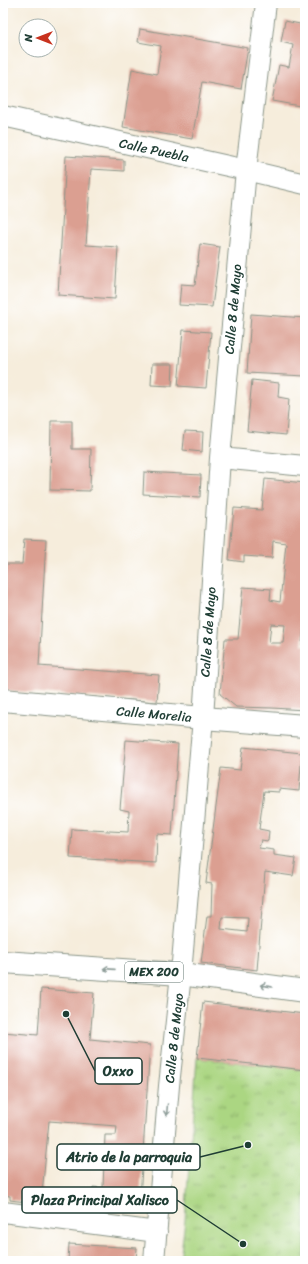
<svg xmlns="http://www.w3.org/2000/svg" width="308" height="1264" font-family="Sriracha,sans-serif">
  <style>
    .grass { fill: url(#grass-tufts); stroke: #658a5b }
    .building { fill: #db9f91; fill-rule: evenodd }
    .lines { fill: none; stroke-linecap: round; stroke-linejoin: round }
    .street-casing { stroke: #8a9588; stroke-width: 22 }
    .secondary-casing { stroke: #8a9588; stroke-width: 24 }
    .highway-casing { stroke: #8a9588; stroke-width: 24 }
    .street { stroke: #fff; stroke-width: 20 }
    .secondary { stroke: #fff; stroke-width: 22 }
    .highway { stroke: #fff; stroke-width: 22 }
    .oneway { stroke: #8f9e9a }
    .labels { text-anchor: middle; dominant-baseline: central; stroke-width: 3.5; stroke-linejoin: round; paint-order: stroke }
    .shield { fill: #fff; stroke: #627771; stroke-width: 1 }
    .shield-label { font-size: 12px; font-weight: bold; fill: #1f3d34 }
    .street-label { font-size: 13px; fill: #1f3d34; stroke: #fff }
    .leader { fill: none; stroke: #1f3d34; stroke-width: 1.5 }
    .callout-dot { fill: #1f3d34; stroke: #fff; stroke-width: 1.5 }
    .callout { fill: #fff; stroke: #1f3d34; stroke-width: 1.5 }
    .callout-label { font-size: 14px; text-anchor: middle; font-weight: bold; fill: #1f3d34 }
  </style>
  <defs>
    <pattern id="grass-tufts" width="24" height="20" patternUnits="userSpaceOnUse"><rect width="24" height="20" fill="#abd682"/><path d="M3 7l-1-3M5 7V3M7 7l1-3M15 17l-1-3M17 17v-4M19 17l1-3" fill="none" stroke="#8baf6b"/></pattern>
  </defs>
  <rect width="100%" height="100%" fill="#fff"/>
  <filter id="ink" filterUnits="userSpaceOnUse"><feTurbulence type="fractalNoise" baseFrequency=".025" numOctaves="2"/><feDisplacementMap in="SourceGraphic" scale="8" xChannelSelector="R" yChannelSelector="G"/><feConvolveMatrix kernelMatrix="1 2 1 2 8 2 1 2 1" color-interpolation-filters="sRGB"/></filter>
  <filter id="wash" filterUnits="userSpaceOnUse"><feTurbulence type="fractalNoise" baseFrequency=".012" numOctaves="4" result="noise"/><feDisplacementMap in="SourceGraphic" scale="16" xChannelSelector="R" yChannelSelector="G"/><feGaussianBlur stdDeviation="0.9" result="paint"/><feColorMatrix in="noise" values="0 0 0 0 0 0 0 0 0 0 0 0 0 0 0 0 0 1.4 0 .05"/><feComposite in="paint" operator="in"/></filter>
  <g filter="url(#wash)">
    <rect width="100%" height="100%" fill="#f6eddc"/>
    <path class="grass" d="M197 1058 305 1070V1261H180L185 1220Z"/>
    <g id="blocks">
      <path class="building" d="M285 21 305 25V107L272 101 279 65 289 67 293 45 281 42Z
        M140 29 248 48 241 89 202 82 192 139 123 127 132 69 157 74 161 46 138 42Z
        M66 156 124 160V171L91 169 86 245 118 247 115 299 58 295Z
        M200 244 220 247 212 307 179 305 181 284 195 285Z
        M251 314 305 318V376L247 373Z
        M183 330 211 332 206 388 178 386Z
        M152 364H173L172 386 151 385Z
        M252 380 279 383 278 397 289 399 286 435 247 431Z
        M51 421H72V449H91L90 491 50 490Z
        M185 431 203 432 202 452 183 450Z
        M144 472 201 475 200 497 143 494Z
        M265 479 305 483V614L302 645H305V710L272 708 236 707 220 694 225 639H238L243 587 271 589 270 600 280 602 286 543 273 541 272 558 244 556V562L229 560 234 508 262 510ZM271 624 285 625 283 643H269Z
        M24 539 46 540 39 666 159 675 157 702 3 690V602L5 564H22Z
        M126 740 178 744 172 835 157 834 156 863 70 858 72 829 128 832 129 811 120 809Z
        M243 747 302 753 299 791 279 789V792L264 791 259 829 269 831 268 841 261 840 259 848 274 850V855L296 858 293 876 265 872 257 970 201 963 207 916H211L212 884 206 883 221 768 240 770ZM222 917 248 918 247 932 221 929Z
        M41 989 94 993 90 1039 150 1045 139 1213 92 1210 93 1187 103 1188 105 1135H116L117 1126 49 1121 41 1204 10 1200V1196L3 1195V1032L38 1035Z
        M203 1002 305 1014V1070L197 1058Z
        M69 1244 137 1248 136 1261H68Z"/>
    </g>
  </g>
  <g filter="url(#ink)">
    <use href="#blocks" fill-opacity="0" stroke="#8a9588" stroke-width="1"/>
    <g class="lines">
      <g class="street-casing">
        <path id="street" d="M3 116 246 170 305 184
          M220 458 305 466
          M3 1212 157 1232
          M154 1261 169 1086 181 974 203 718 220 458 246 170 266 3"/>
      </g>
      <g class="secondary-casing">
        <path id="secondary" d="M3 700 203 718 305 726"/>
      </g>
      <g class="highway-casing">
        <path id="highway" d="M3 962 181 974 305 991"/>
      </g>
      <use href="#street" class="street"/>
      <use href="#secondary" class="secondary"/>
      <use href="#highway" class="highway"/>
    </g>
    <defs><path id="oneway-shaft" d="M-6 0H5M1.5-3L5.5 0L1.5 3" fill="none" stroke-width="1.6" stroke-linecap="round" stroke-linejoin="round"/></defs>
    <g class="oneway">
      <use href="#oneway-shaft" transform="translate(109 969) rotate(-176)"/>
      <use href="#oneway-shaft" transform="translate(266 986) rotate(-172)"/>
      <use href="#oneway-shaft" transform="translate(167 1110) rotate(95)"/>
    </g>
  </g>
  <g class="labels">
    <rect class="shield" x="125" y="962" width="58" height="20" rx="3"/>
    <g class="shield-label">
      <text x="154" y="972">MEX 200</text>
    </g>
    <g class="street-label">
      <text transform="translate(154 150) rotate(12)">Calle Puebla</text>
      <text transform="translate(233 309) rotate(-85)">Calle 8 de Mayo</text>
      <text transform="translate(208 632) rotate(-86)">Calle 8 de Mayo</text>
      <text transform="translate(154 714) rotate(5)">Calle Morelia</text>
      <text transform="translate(174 1038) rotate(-84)">Calle 8 de Mayo</text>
    </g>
  </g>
  <path class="leader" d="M66 1014L95 1071M248 1145L200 1157M243 1244L177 1200"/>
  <g class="callout-dot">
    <circle cx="66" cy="1014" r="4"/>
    <circle cx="248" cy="1145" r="4"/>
    <circle cx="243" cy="1244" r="4"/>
  </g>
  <g class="callout">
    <rect x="95" y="1058" width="47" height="26" rx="4"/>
    <rect x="57" y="1144" width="143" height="26" rx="4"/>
    <rect x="22" y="1187" width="155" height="26" rx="4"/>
  </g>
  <g class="callout-label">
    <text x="118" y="1076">Oxxo</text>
    <text x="129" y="1162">Atrio de la parroquia</text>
    <text x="100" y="1205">Plaza Principal Xalisco</text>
  </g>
  <rect width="308" height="1264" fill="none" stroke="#fff" stroke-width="16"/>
  <g transform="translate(38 38) rotate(270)"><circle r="19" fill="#ffffff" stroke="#a5b1ae"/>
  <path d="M0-3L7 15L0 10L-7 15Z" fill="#c8321e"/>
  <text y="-6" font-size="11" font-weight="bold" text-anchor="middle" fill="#1f3d34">N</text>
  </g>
</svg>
